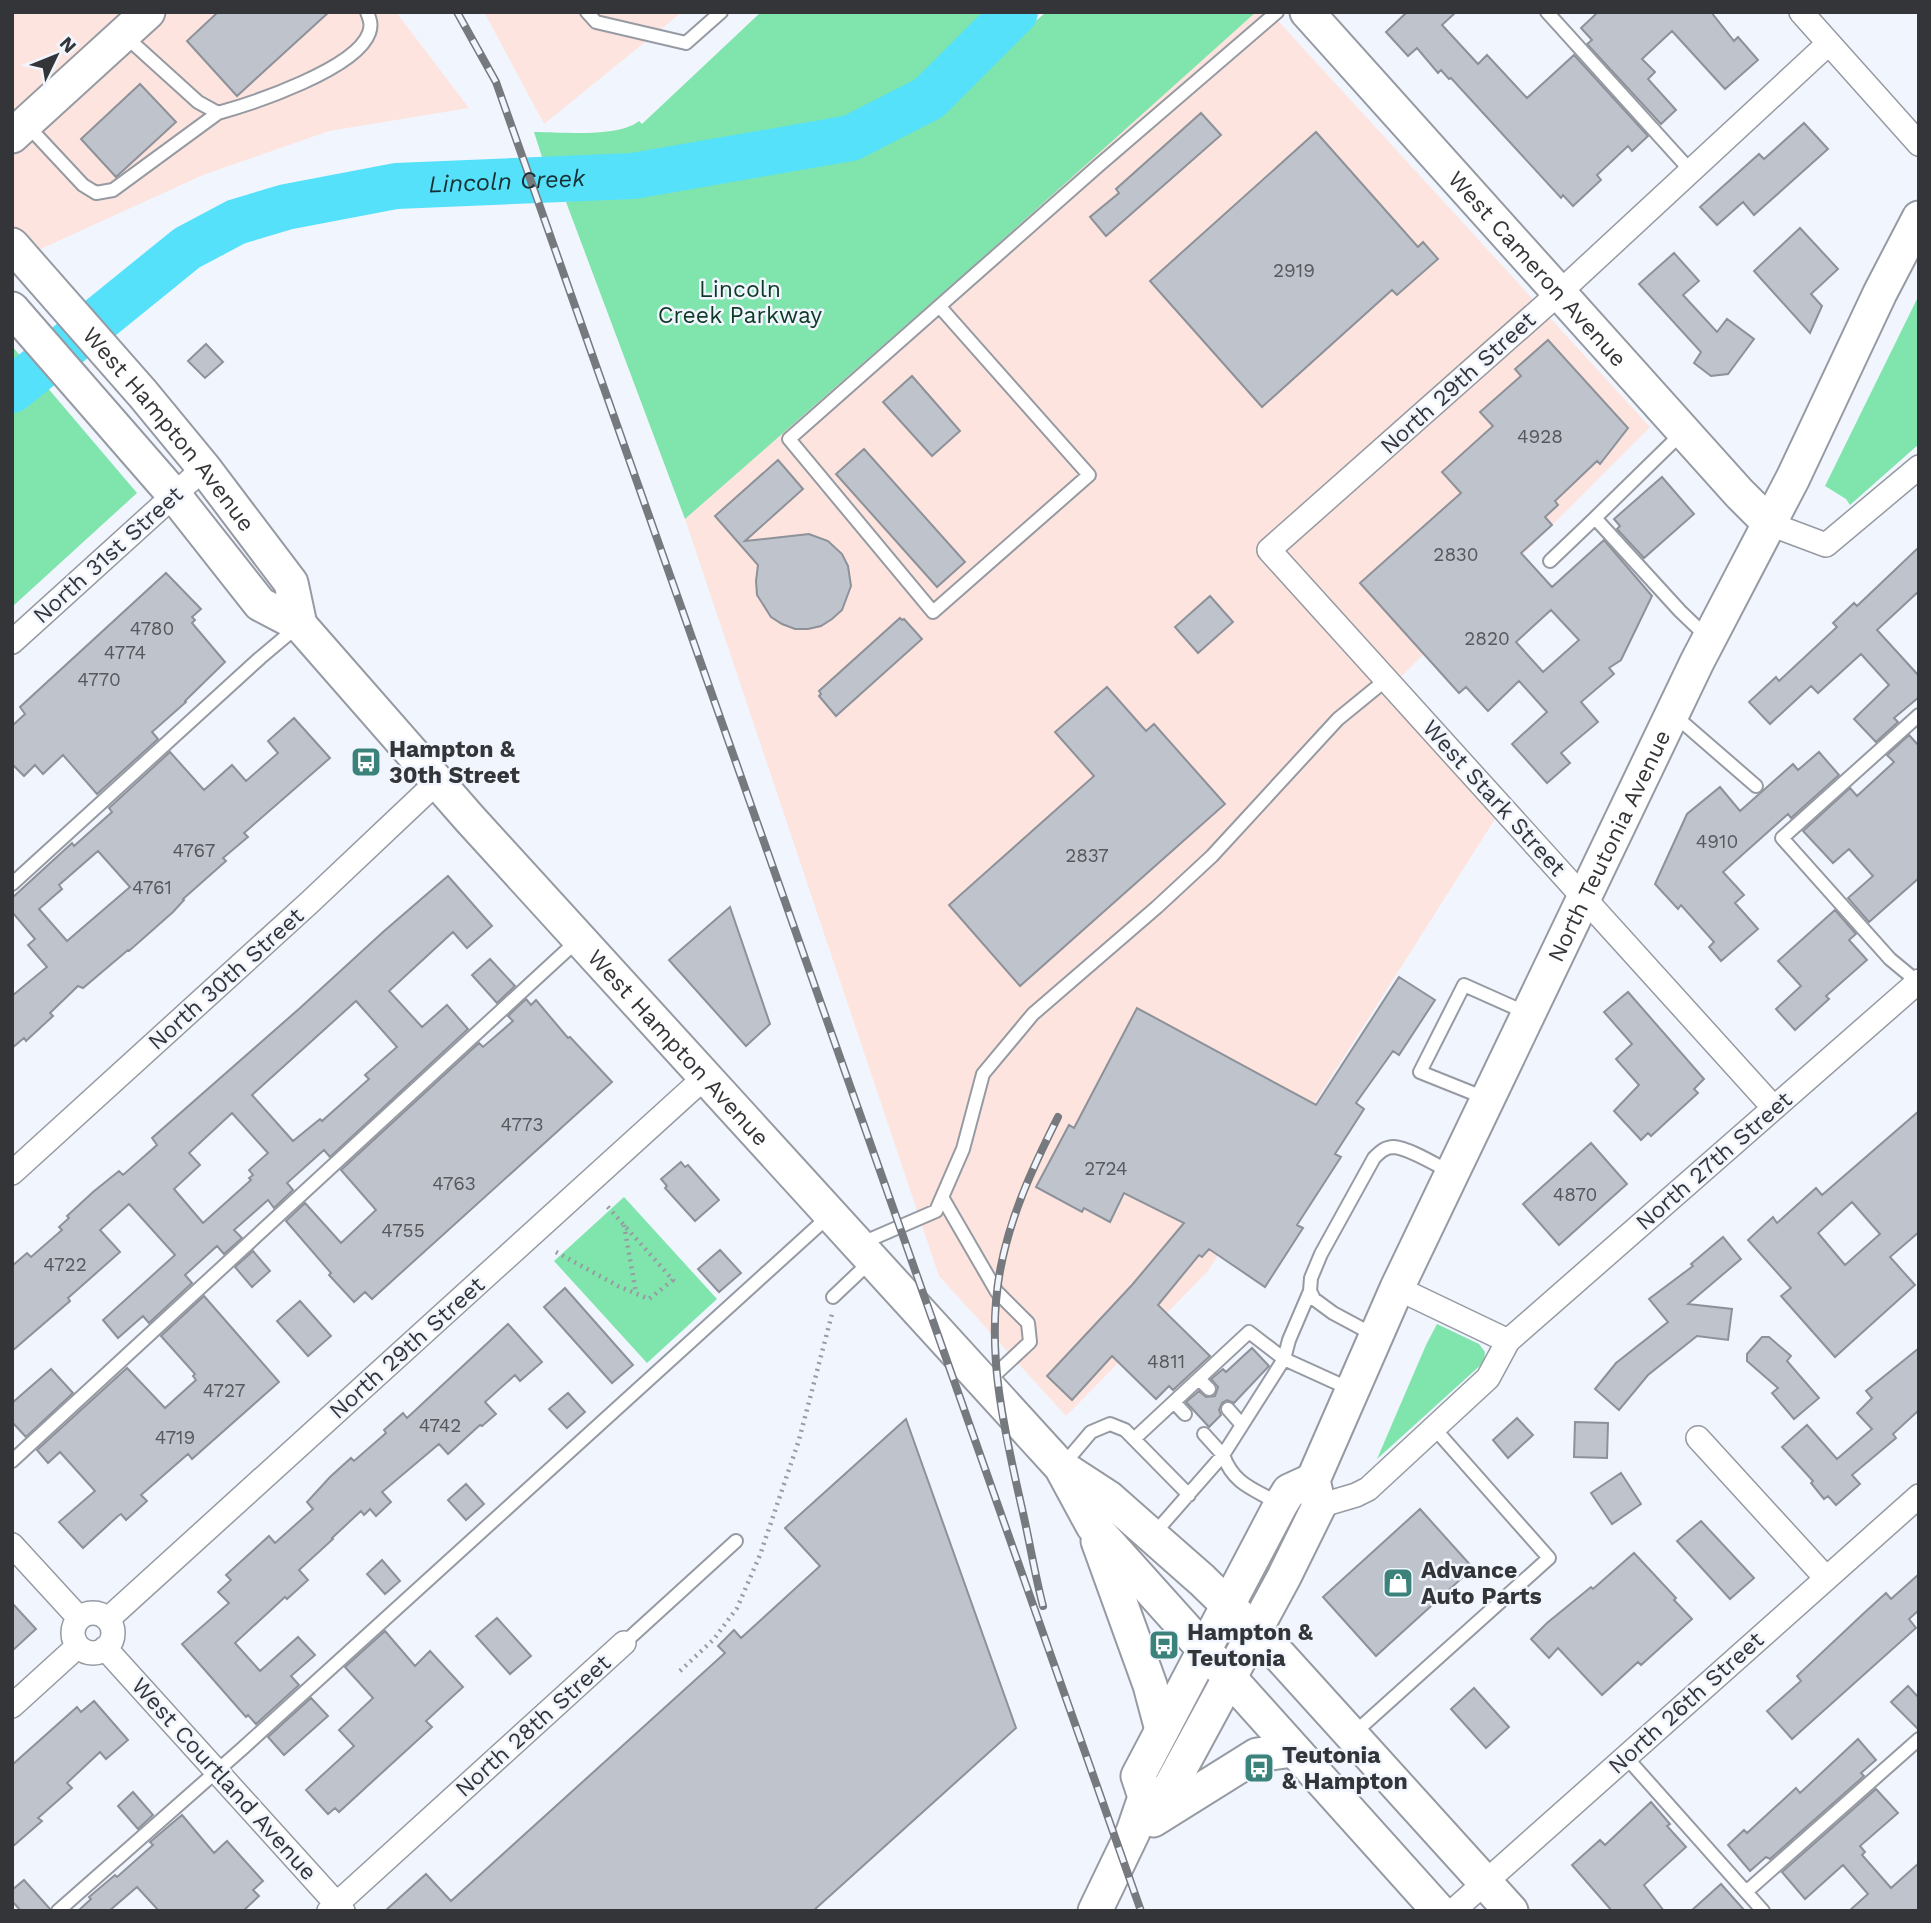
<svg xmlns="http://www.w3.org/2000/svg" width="1931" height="1923" font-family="'Work Sans',sans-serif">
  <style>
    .industrial { fill: #fee4de }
    .green { fill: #80e4ad }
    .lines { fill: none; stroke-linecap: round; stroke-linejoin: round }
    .river { stroke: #56e1fa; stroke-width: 46 }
    .building { fill: #bfc3cb; stroke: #8d9199; stroke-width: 2; fill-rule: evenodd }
    .lane-casing { stroke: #969aa2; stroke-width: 16 }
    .street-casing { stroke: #969aa2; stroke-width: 26 }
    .secondary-casing { stroke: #969aa2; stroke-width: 37 }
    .path { stroke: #989ba1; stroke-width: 4.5; stroke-dasharray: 2 5; stroke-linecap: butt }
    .lane { stroke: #fff; stroke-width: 12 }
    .street { stroke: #fff; stroke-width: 23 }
    .secondary { stroke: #fff; stroke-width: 33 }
    .rail-casing { stroke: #76797e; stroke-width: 8 }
    .rail { stroke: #f1f5fe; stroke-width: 5; stroke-dasharray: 16; stroke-linecap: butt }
    .labels { text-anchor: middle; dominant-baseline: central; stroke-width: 5; stroke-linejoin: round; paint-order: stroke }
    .number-label { font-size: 19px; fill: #56585d }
    .street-label { font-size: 23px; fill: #333538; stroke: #f1f5fe }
    .park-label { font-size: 23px; fill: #0e3a25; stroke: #f1f5fe }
    .poi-label { font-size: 23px; font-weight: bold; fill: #333538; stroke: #f1f5fe; text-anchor: start }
    .water-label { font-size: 24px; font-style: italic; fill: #183035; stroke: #f1f5fe }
  </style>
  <rect width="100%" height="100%" fill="#f1f5fe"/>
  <path class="industrial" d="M12 12H396L469 108 329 131 203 175 23 257 12 245Z
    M484 12H682L544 124Z
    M1256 12H1270L1650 427 1384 694 1495 819 1208 1271 1066 1416 939 1276 685 519Z"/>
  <path class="green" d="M761 12H992L923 80 823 134 753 145 543 160 534 132C562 132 618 138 639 121L642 124Z
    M1046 12H1256L971 268 685 519 566 202 836 160 878 148 904 135Z
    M1919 295V444L1850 505 1846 499 1825 486Z
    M12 346 137 493 12 607Z
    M624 1197 717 1299 647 1363 554 1261Z
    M1437 1324 1479 1344 1485 1352 1484 1362 1377 1459 1426 1345Z"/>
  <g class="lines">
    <path class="river" id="s1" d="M12 390 187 248 236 222 286 207 396 186 633 176 851 138 929 98 1015 12"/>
  </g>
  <path class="building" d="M218 12H329L237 96 187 41Z
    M1407 12H1456L1442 25 1478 64 1487 55 1527 98 1574 55 1648 136 1632 151 1628 146 1597 175 1601 180 1573 206 1563 195 1561 198 1451 78 1449 79 1441 70 1438 73 1417 48 1408 56 1386 32Z
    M1598 12H1711L1734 41 1738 37 1758 60 1725 89 1672 31 1642 59 1655 72 1648 79 1676 110 1661 124 1587 44 1592 40 1581 28Z
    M140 84 176 122 116 177 81 139Z
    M1201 113 1221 135 1106 236 1090 217 1119 193 1116 189Z
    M1804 123 1828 149 1754 215 1743 202 1717 225 1700 207 1759 154 1764 159Z
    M1316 132 1418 247 1423 242 1438 259 1397 295 1392 290 1262 407 1150 281Z
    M1800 228 1838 269 1811 294 1822 306 1810 333 1754 271Z
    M1674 253 1699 281 1683 295 1717 332 1727 319 1754 339 1728 374 1711 376 1694 363 1701 352 1639 284Z
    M1548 340 1628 428 1600 464 1597 461 1555 501 1558 505 1545 517 1552 525 1521 553 1552 587 1604 540 1652 596 1621 660 1609 668 1614 674 1581 702 1598 722 1561 753 1570 763 1547 783 1512 744 1547 712 1519 681 1488 711 1466 687 1459 693 1360 583 1461 493 1442 472 1493 426 1480 412 1521 376 1515 369ZM1551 610 1579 640 1543 672 1516 642Z
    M206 344 223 362 205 378 188 361Z
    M912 376 960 431 932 456 883 402Z
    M864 449 965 562 937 587 836 474Z
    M778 460 803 489 745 541 809 534 828 541 842 554 848 566 851 586 842 610 832 619 821 626 808 629H795L782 624 771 617 757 595 756 581 758 565 715 516Z
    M1662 477 1694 514 1644 558 1617 529 1620 526 1614 519Z
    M1919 547V591L1877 630 1919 676V697L1894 718 1898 722 1876 742 1854 719 1889 685 1861 654 1818 693 1811 686 1770 724 1749 702 1776 677 1779 681 1837 627 1833 623 1854 603 1857 606Z
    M166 573 201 609 192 617 195 620 192 623 225 662 185 701 186 702 152 732 158 739 97 794 63 755 43 774 35 765 24 776 12 764V726L25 714 20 707Z
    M1210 596 1233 622 1198 653 1175 627Z
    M900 618 902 620 904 619 922 639 836 716 819 696 821 694 819 691Z
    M1107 687 1146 731 1154 724 1225 804 1020 986 949 905 1094 776 1055 732Z
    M294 718 330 758 244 833 248 837 223 858 226 861 183 899 184 900 173 912 129 951 128 950 83 988 78 986 50 1013 53 1016 26 1041 24 1038 12 1048V996L47 967 28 945 35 939 12 912V898L72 843 74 846 112 812 109 808 170 752 204 790 232 765 246 781 278 753 268 741ZM98 851 130 887 67 941 39 909 62 889 59 885Z
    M1909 735 1919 746V878L1869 922 1848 898 1873 876 1849 849 1833 863 1803 831 1850 788 1857 796 1894 762 1887 755Z
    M1819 752 1839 775 1791 818 1788 814 1723 872 1744 895 1735 903 1758 929 1721 961 1709 947 1714 942 1681 905 1678 909 1655 884 1687 814 1720 787 1740 811 1793 764 1798 770Z
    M448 876 492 926 467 948 453 932 389 991 422 1027 447 1005 468 1029 330 1157 324 1150 287 1183 293 1190 274 1208 268 1200 234 1230 242 1238 224 1254 217 1246 185 1275 192 1283 149 1323 143 1316 118 1338 103 1320 175 1255 129 1204 100 1230 120 1252 68 1298 70 1301 12 1351V1266L27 1253 31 1257 62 1230 59 1227 69 1218 67 1216 93 1192 119 1171 123 1175 157 1145 152 1138 300 1008 383 932ZM356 1001 397 1047 365 1075 369 1079 322 1121 320 1119 293 1141 252 1095ZM232 1113 268 1153 249 1170 253 1175 249 1178 251 1180 203 1223 174 1189 200 1165 189 1153Z
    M730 907 770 1024 746 1046 669 960Z
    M1835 910 1856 934 1849 940 1867 960 1826 996 1829 999 1795 1030 1776 1009 1801 986 1778 961Z
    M490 959 515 986 497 1003 472 975Z
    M1399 977 1435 1000 1399 1055 1393 1051 1356 1103 1364 1109 1335 1154 1341 1157 1297 1225 1303 1228 1265 1287 1209 1249 1202 1257 1199 1255 1158 1305 1210 1356 1173 1390 1169 1386 1156 1399 1112 1356 1072 1400 1047 1376 1132 1285 1184 1223 1124 1193 1110 1222 1084 1208 1082 1212 1036 1187 1069 1125 1074 1128 1137 1008 1316 1105Z
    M1628 992 1704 1079 1694 1089 1698 1093 1651 1136 1648 1133 1641 1140 1614 1111 1639 1085 1616 1059 1632 1044 1604 1012Z
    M526 999 531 1005 536 1000 568 1038 570 1037 612 1082 372 1299 365 1292 354 1302 329 1275 331 1273 286 1221 305 1203 341 1243 376 1210 341 1170 479 1043 483 1047 513 1021 508 1016Z
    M1919 1111V1232L1890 1257 1915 1285 1835 1357 1781 1296 1791 1288 1748 1240 1773 1217 1777 1223 1816 1188 1822 1195ZM1852 1202 1880 1234 1845 1265 1818 1233Z
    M1591 1143 1627 1184 1559 1245 1523 1204Z
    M681 1162 685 1167 688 1165 719 1200 695 1221 665 1188 667 1186 661 1179Z
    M1723 1237 1741 1259 1688 1304 1732 1309 1728 1340 1697 1336 1648 1375 1619 1410 1595 1389 1616 1363 1668 1322 1649 1299 1693 1266 1691 1264Z
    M720 1250 741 1273 719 1292 698 1269Z
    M253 1251 270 1271 252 1287 235 1267Z
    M565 1288 633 1365 612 1383 544 1307Z
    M204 1296 279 1382 192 1459 188 1454 141 1495 147 1501 126 1520 121 1514 118 1516 83 1548 59 1522 95 1491 60 1452 48 1463 37 1450 127 1368 165 1408 196 1380 193 1376 195 1374 161 1336Z
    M300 1301 331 1336 308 1356 277 1321Z
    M508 1324 542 1362 520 1381 515 1375 485 1402 496 1414 482 1426 480 1425 448 1454 439 1444 382 1492 391 1502 376 1516 370 1509 364 1515 361 1511 332 1538 333 1539 299 1570 308 1580 287 1599 285 1597 235 1643 260 1671 298 1637 315 1655 291 1676 299 1685 256 1724 248 1715 246 1717 182 1644 229 1603 218 1592 231 1580 226 1575 269 1536 275 1543 313 1509 307 1502 330 1477 351 1458 354 1461 386 1433 384 1430 403 1413 407 1418Z
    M1762 1337H1769L1791 1356 1787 1361 1819 1398 1794 1419 1772 1393 1778 1388 1747 1361V1354Z
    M1252 1348 1269 1366 1234 1403 1227 1400 1222 1403 1219 1410 1221 1415 1209 1427 1186 1402 1199 1391 1206 1397 1215 1396 1218 1387 1211 1379 1223 1369 1226 1372Z
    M1919 1348V1410L1893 1434 1896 1438 1852 1475 1860 1484 1836 1505 1828 1496 1824 1499 1811 1483 1813 1481 1782 1447 1807 1425 1837 1459 1872 1429 1857 1413 1872 1398 1866 1391Z
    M51 1369 73 1393 26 1437 12 1422V1403Z
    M568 1393 585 1412 567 1428 549 1409Z
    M1517 1418 1533 1435 1508 1458 1493 1440Z
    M906 1419 1016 1728 813 1911H385L426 1874 451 1901 725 1653 718 1646 734 1630 741 1638 820 1566 785 1528Z
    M1575 1422 1608 1423 1607 1458 1574 1457Z
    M1621 1473 1641 1504 1612 1524 1591 1493Z
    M466 1484 484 1504 466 1520 448 1500Z
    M1420 1509 1473 1568 1376 1656 1323 1597Z
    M1701 1521 1754 1578 1730 1599 1677 1541Z
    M1634 1553 1676 1598 1674 1600 1692 1619 1641 1665 1638 1662 1602 1695 1558 1648 1549 1658 1531 1639 1547 1623 1591 1587 1593 1589Z
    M382 1560 400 1581 385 1594 367 1574Z
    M1919 1574V1610L1909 1619 1916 1628 1792 1739 1767 1711 1801 1681 1797 1676 1863 1614 1886 1593 1891 1599Z
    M12 1603 36 1629 12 1651Z
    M497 1618 531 1656 510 1674 476 1636Z
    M385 1631 415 1666 430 1651 463 1687 426 1721 432 1727 339 1812 335 1808 328 1814 306 1790 354 1746 339 1730 373 1698 345 1667Z
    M1908 1686 1919 1698V1730L1891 1702Z
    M1474 1688 1509 1727 1486 1748 1451 1709Z
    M311 1698 328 1716 284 1755 268 1737Z
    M94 1701 128 1740 106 1759 100 1752 67 1783 72 1788 38 1818 42 1821 12 1847V1765L77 1707 81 1712Z
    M1858 1739 1876 1760 1861 1773 1864 1776 1770 1859 1766 1857 1750 1871 1728 1845 1744 1830 1747 1833 1796 1788 1800 1793Z
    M1876 1789 1898 1813 1860 1846 1865 1852 1862 1855 1891 1888 1919 1863V1911H1849L1868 1894 1843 1865 1805 1899 1782 1872Z
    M133 1792 153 1815 138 1829 118 1806Z
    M1651 1802 1670 1824 1667 1826 1686 1847 1644 1885 1664 1911H1612L1572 1865 1600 1840 1605 1845Z
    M182 1815 214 1853 227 1841 263 1881 253 1890 259 1896 243 1911H159L137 1887 109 1911H78L91 1899 89 1897 115 1875 117 1877 153 1845 150 1842Z
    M24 1880 50 1909 49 1911H21L12 1901V1890Z
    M1721 1884 1745 1911H1691Z"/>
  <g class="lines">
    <g class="lane-casing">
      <path id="lane" d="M587 12 596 22 686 43 721 12
        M1547 12 1690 170
        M124 35 198 102 218 113C254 103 356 69 369 33 372 25 370 20 367 12
        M26 124 83 185 96 193 113 190 218 113
        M940 307 1089 475 933 612 789 439 1098 166 1277 12
        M1683 432 1595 518 1680 611 1706 636
        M1550 561 1595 518
        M1673 714 1756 786
        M1919 715 1782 838 1890 959 1919 983
        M12 884 260 658 298 626
        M1485 1098 1420 1072 1464 985 1529 1014
        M942 1197 997 1292 1028 1323 1030 1342 986 1383
        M862 1243 936 1211 963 1149 983 1074 1033 1014 1157 907 1212 856 1338 719 1387 679
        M833 1297 872 1260
        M1376 1336 1333 1313 1314 1299 1310 1291 1311 1278 1321 1254 1374 1158C1380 1152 1385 1147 1394 1147 1409 1148 1438 1166 1452 1173
        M1199 1379 1209 1389
        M1174 1402 1185 1414
        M1228 1409 1242 1425
        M1134 1439 1249 1332 1284 1359 1350 1389
        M12 1461 579 939
        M1063 1465 1091 1432 1110 1424 1125 1430 1189 1495
        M1280 1504C1254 1489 1234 1485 1223 1455L1284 1359 1289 1340 1310 1291
        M1152 1536 1223 1455 1204 1434
        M624 1643 736 1541
        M1352 1735 1549 1558 1434 1428
        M1626 1757 1763 1911
        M1746 1892 1919 1739
        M58 1911 243 1748 830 1215"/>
    </g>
    <g class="street-casing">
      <path id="street" d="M1801 12 1919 144
        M1770 524 1826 545 1919 467
        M12 642 204 468
        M1774 1108 1269 550 1559 293 1829 43
        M12 1173 310 902 437 782
        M1397 1288 1508 1341
        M1698 1438 1826 1578
        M1319 1506 1356 1495 1368 1489 1488 1378 1508 1341 1919 981
        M12 1545 79 1618
        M73 1633a20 20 0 1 1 40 0a20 20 0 1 1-40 0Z
        M108 1619 705 1077
        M105 1648 343 1911
        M12 1706 78 1646
        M329 1911 624 1643
        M1453 1911 1919 1496"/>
    </g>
    <g class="secondary-casing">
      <g id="secondary">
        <path id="s2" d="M1307 12 1739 493 1770 524"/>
        <path d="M12 136 148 12"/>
        <path id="s3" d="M12 245 143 394 204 468 291 583 300 625"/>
        <path id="s4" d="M12 309 174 495 260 604 300 625 470 819 1061 1467 1093 1526 1439 1911"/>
        <path d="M1063 1468 1109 1498 1152 1536 1202 1580 1280 1656 1511 1911"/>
        <path d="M1098 1541 1150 1685 1162 1730"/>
        <path id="s5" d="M1145 1797 1168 1791 1284 1577 1319 1506 1313 1480 1397 1288 1697 662 1793 478 1880 293 1919 218"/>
        <path d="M1153 1820 1257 1755 1293 1750"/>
        <path d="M1095 1911 1133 1832 1145 1797 1138 1776 1281 1504 1289 1491 1313 1480"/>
      </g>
    </g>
    <path class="path" d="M624 1225 636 1293
      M556 1252 618 1286 649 1299 673 1280 607 1206
      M680 1671 714 1639 737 1608 760 1555 799 1440 832 1314"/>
    <use href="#lane" class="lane"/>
    <use href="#street" class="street"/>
    <use href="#secondary" class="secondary"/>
    <g class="rail-casing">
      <path id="rail" d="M457 12 496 82 1141 1911
        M1043 1606C1035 1575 1030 1544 1023 1513 1005 1433 985 1353 1000 1271 1010 1216 1033 1167 1058 1117"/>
    </g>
    <use href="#rail" class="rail"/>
  </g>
  <defs>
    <g id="bus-square" transform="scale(1.575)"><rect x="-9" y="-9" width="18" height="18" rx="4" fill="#3b827b" stroke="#f1f5fe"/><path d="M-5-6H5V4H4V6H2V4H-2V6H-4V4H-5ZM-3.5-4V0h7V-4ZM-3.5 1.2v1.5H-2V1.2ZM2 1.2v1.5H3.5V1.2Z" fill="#fff"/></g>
    <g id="shop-square" transform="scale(1.575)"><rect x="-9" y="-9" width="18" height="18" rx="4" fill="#3b827b" stroke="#f1f5fe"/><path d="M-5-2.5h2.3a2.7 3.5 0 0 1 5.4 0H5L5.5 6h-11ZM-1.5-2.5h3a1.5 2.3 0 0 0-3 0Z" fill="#fff"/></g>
  </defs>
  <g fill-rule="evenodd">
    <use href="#bus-square" x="366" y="762"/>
    <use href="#shop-square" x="1398" y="1583"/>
    <use href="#bus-square" x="1164" y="1645"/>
    <use href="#bus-square" x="1259" y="1768"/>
  </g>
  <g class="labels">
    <g class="number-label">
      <text x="1294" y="270">2919</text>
      <text x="1540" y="436">4928</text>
      <text x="1456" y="554">2830</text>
      <text x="152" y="628">4780</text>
      <text x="1487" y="638">2820</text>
      <text x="125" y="652">4774</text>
      <text x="99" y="679">4770</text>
      <text x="1717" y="841">4910</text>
      <text x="194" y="850">4767</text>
      <text x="1087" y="855">2837</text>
      <text x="152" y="887">4761</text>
      <text x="522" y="1124">4773</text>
      <text x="1106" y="1168">2724</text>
      <text x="454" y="1183">4763</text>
      <text x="1575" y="1194">4870</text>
      <text x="403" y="1230">4755</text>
      <text x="65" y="1264">4722</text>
      <text x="1166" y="1361">4811</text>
      <text x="224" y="1390">4727</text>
      <text x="440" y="1425">4742</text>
      <text x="175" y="1437">4719</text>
    </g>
    <g class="street-label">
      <text stroke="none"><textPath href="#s2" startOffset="345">West Cameron Avenue</textPath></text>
      <text transform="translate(1458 383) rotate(-42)">North 29th Street</text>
      <text stroke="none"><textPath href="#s3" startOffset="242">West Hampton Avenue</textPath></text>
      <text transform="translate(108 555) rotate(-42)">North 31st Street</text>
      <text transform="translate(1494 798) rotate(48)">West Stark Street</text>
      <text stroke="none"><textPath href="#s5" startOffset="1073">North Teutonia Avenue</textPath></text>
      <text transform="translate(226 979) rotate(-42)">North 30th Street</text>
      <text stroke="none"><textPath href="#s4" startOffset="998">West Hampton Avenue</textPath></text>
      <text transform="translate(1714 1161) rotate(-41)">North 27th Street</text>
      <text transform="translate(407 1348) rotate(-42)">North 29th Street</text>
      <text transform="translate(1686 1703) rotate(-42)">North 26th Street</text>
      <text transform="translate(533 1726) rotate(-42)">North 28th Street</text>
      <text transform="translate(224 1779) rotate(48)">West Courtland Avenue</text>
    </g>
    <g class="park-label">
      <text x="740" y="289">Lincoln<tspan x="740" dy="26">Creek Parkway</tspan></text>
    </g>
    <g class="poi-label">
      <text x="389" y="749">Hampton &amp;<tspan x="389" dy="26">30th Street</tspan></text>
      <text x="1421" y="1570">Advance<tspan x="1421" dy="26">Auto Parts</tspan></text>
      <text x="1187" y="1632">Hampton &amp;<tspan x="1187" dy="26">Teutonia</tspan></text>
      <text x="1282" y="1755">Teutonia<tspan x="1282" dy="26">&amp; Hampton</tspan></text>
    </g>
    <g class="water-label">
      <text stroke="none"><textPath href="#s1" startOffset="556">Lincoln Creek</textPath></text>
    </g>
  </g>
  <rect width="1931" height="1923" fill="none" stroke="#333538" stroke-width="28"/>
  <g transform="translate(56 56) rotate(47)" stroke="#f1f5fe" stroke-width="5" paint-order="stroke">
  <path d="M0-5L12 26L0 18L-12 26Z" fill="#333538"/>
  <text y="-10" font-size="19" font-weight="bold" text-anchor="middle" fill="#333538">N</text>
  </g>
</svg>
